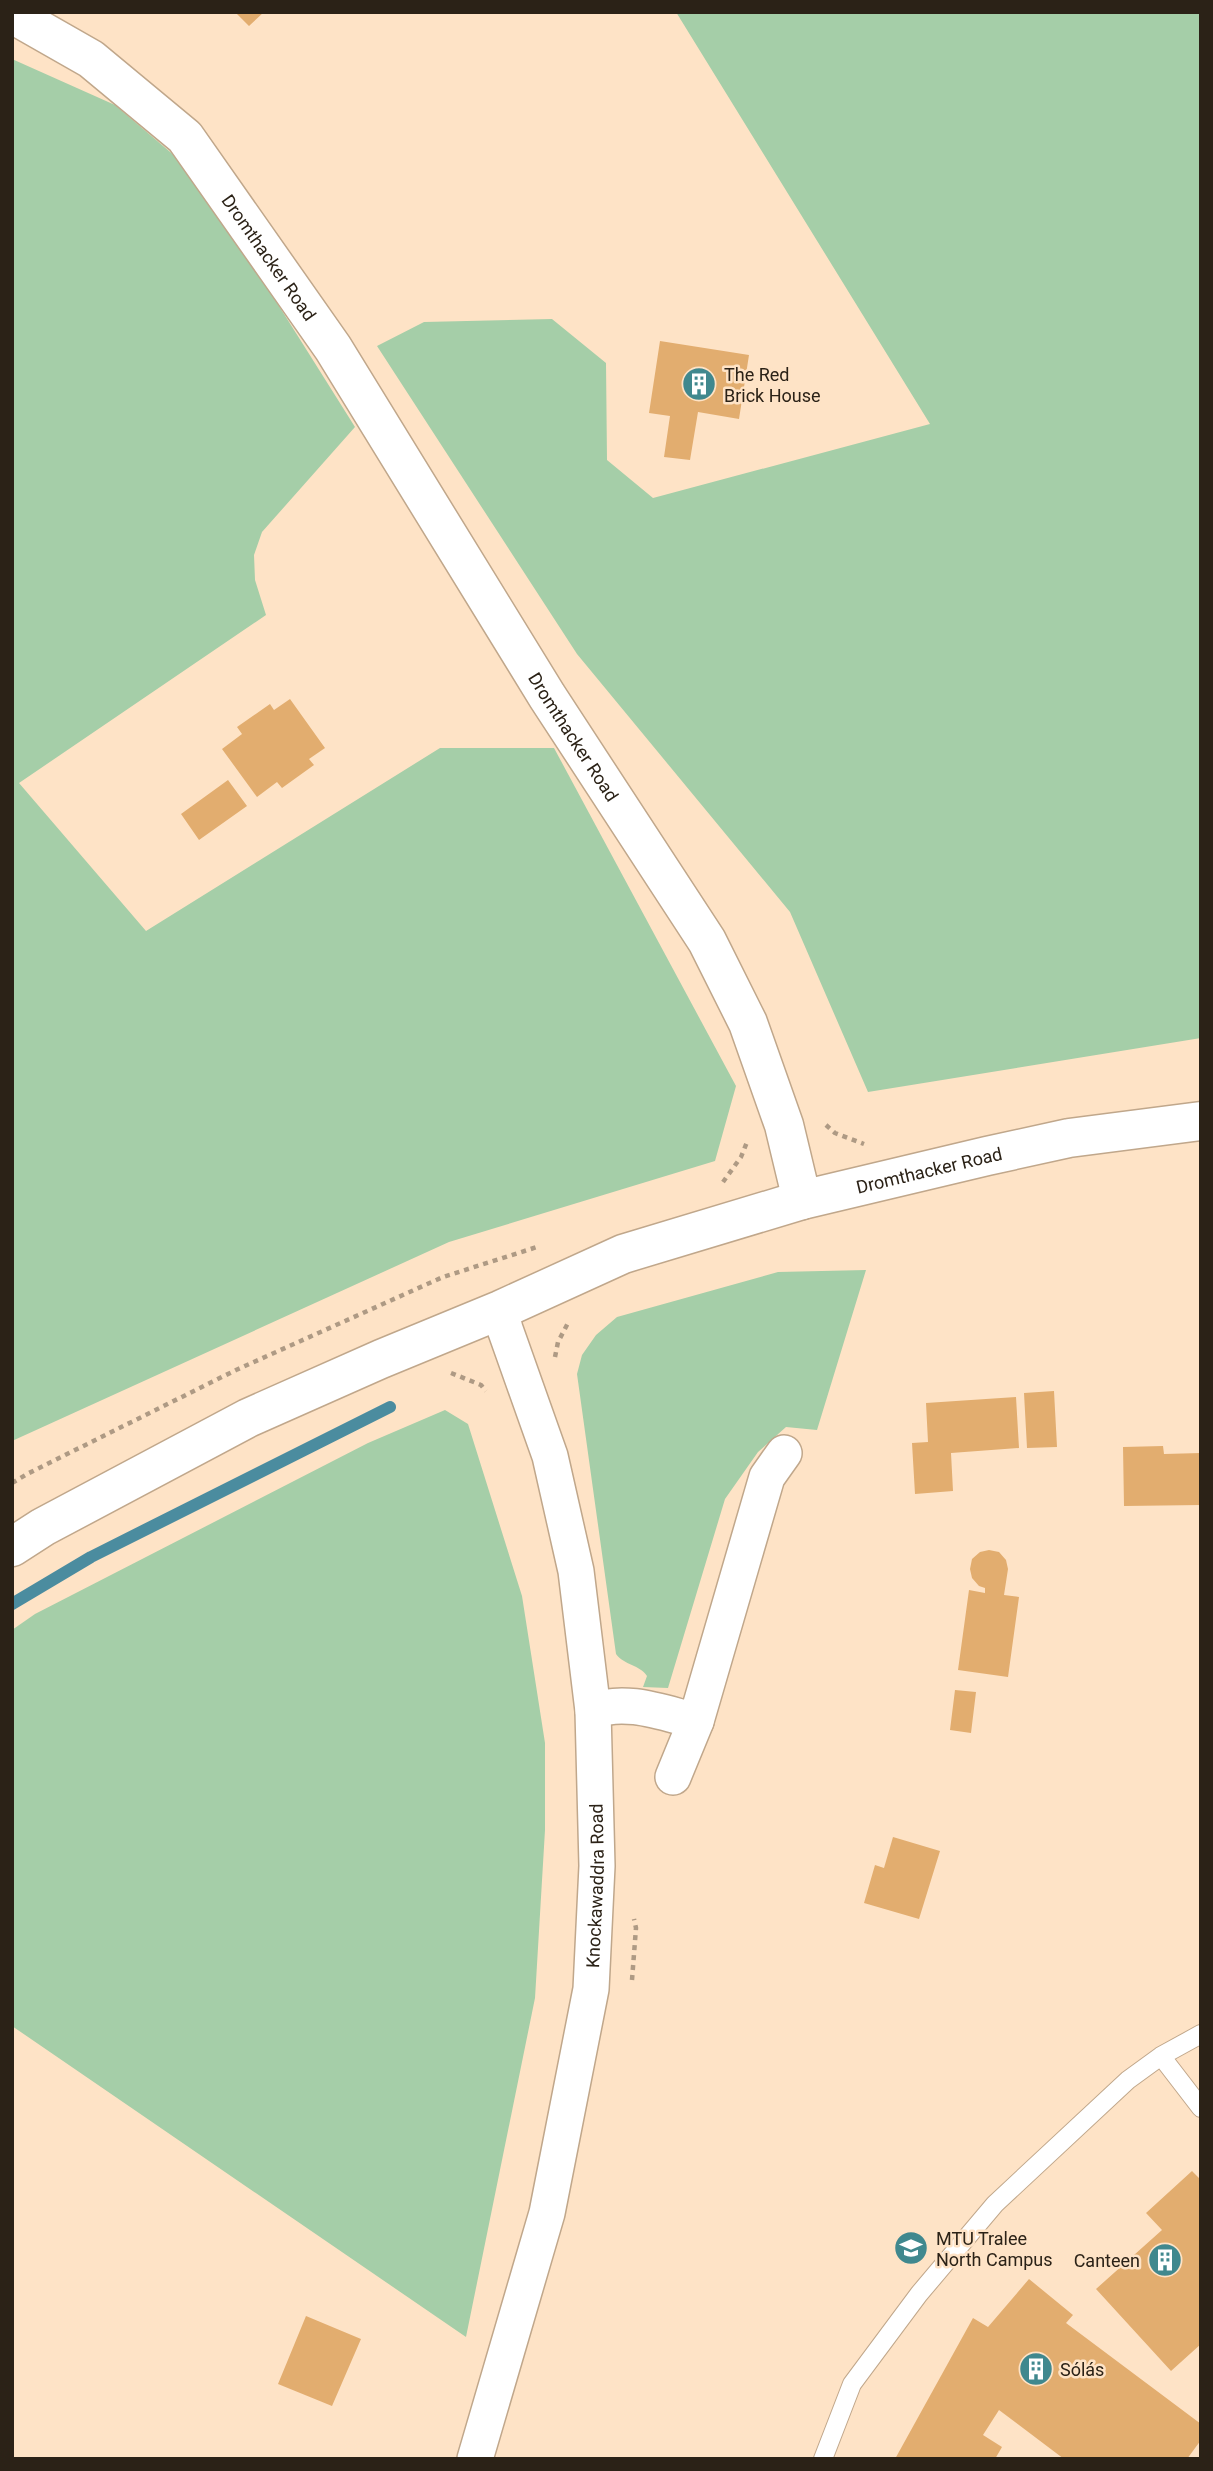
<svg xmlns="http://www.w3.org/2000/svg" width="1213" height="2471" font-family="Roboto,sans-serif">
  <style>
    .green { fill: #a5cea8 }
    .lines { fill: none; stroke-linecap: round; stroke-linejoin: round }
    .stream { stroke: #4b8c9f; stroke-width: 12 }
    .building { fill: #e2ad6f }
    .service-casing { stroke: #c0a78b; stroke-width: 20 }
    .minor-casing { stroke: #c0a78b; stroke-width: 38 }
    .tertiary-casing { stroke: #c0a78b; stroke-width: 41 }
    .path { stroke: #ae9a84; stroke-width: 4.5; stroke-dasharray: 5 5; stroke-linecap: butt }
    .service { stroke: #fff; stroke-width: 18 }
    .minor { stroke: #fff; stroke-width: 35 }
    .tertiary { stroke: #fff; stroke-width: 38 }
    .labels { text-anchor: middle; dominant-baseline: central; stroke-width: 5; stroke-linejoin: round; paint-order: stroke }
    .street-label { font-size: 18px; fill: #2b2217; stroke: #fee3c6 }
    .poi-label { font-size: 18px; fill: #2b2217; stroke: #fee3c6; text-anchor: start }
  </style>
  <rect width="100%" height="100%" fill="#fee3c6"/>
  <path class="green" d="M676 12H1201V1038L868 1092 790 912 577 654 377 346 424 322 552 319 606 363 607 460 653 498 930 424Z
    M12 59 115 105 196 174 355 427 262 532 254 555 255 580 266 615 19 783 146 931 440 748H554L736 1086 715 1161 449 1242 12 1441Z
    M866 1270 817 1430 786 1427 758 1452 725 1499 668 1688 643 1687 647 1676C640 1665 624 1665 616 1654L577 1374 582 1355 596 1335 617 1317 778 1272Z
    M445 1410 468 1424 522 1596 545 1743V1830L535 1998 466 2337 12 2026V1630L35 1614 368 1443Z"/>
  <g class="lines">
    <path class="stream" d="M12 1604 91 1557 390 1407"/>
  </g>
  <path class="building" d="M235 12H264L249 26Z
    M660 341 749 355 739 419 698 412 690 460 664 457 670 416 649 413Z
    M290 699 325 748 309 759 314 765 282 788 277 782 257 797 222 749 242 734 237 727 270 704 274 710Z
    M228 780 247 806 199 840 181 814Z
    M1054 1391 1057 1447 1027 1448 1024 1393Z
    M1016 1397 1019 1448 951 1453 953 1491 915 1494 912 1443 928 1442 926 1403Z
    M1163 1446 1164 1454 1201 1453V1505L1124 1506 1123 1447Z
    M989 1550 999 1552 1006 1560 1008 1569 1004 1595 1019 1597 1008 1677 958 1670 969 1590 985 1593V1588L979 1586 972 1578 970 1569 972 1559 980 1552Z
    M955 1690 976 1692 971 1733 950 1730Z
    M893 1837 940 1851 919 1919 864 1903 875 1865 884 1868Z
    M1192 2171 1201 2180V2344L1171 2371 1096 2289 1162 2230 1146 2213Z
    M1029 2279 1073 2315 1066 2323 1201 2424V2440L1187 2459H1064L999 2410 983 2435 1002 2447 995 2459H895L973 2318 988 2327Z
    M306 2316 361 2339 332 2406 278 2384Z"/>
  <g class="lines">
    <g class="service-casing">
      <path id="service" d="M1161 2056 1201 2108
        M823 2459 852 2384 919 2294 995 2204 1128 2080 1161 2056 1201 2034"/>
    </g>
    <g class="minor-casing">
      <g id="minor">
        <path d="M593 1711C626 1698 663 1713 696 1721"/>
        <path d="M673 1777 696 1721 767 1477 784 1453"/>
        <path id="s1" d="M475 2459 547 2213 591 1989 597 1866 593 1711 576 1571 550 1456 505 1329 500 1310"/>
      </g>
    </g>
    <g class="tertiary-casing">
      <g id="tertiary">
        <path id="s2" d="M12 14 91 59 185 137 333 348 547 696 707 941 748 1023 784 1125 802 1200"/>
        <path id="s3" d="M12 1547 43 1527 248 1418 381 1359 500 1310 623 1254 802 1200 987 1156 1069 1138 1201 1121"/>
      </g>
    </g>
    <path class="path" d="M826 1125 835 1133 864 1144
      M723 1182 741 1157 747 1142
      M555 1357 558 1342 568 1323
      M451 1373 481 1385 486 1391
      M12 1483 29 1473 236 1370 443 1277 537 1247
      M632 1980 636 1928 634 1919"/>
    <use href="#service" class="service"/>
    <use href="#minor" class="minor"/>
    <use href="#tertiary" class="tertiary"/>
  </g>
  <defs>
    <g id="building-disc" transform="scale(1.75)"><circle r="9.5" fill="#40888e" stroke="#fee3c6"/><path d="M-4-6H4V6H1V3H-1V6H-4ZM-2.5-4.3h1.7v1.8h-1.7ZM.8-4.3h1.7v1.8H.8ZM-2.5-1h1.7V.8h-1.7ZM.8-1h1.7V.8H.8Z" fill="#fff"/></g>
    <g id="university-disc" transform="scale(1.75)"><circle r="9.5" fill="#40888e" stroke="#fee3c6"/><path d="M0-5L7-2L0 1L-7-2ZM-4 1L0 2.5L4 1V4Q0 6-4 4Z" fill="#fff"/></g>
  </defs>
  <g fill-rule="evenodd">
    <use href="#building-disc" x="699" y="384"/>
    <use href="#university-disc" x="911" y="2248"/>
    <use href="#building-disc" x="1165" y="2260"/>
    <use href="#building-disc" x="1036" y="2369"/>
  </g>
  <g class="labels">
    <g class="street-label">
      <text stroke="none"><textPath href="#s2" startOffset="360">Dromthacker Road</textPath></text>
      <text stroke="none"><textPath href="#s2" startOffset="928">Dromthacker Road</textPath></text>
      <text stroke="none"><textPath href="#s3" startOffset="996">Dromthacker Road</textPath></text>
      <text stroke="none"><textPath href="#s1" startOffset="588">Knockawaddra Road</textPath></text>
    </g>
    <g class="poi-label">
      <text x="724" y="374">The Red<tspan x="724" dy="21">Brick House</tspan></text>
      <text x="936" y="2238">MTU Tralee<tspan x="936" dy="21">North Campus</tspan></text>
      <text x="1140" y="2260" text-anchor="end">Canteen</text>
      <text x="1060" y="2369">Sólás</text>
    </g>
  </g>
  <rect width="1213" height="2471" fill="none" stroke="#2b2217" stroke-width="28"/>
</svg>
